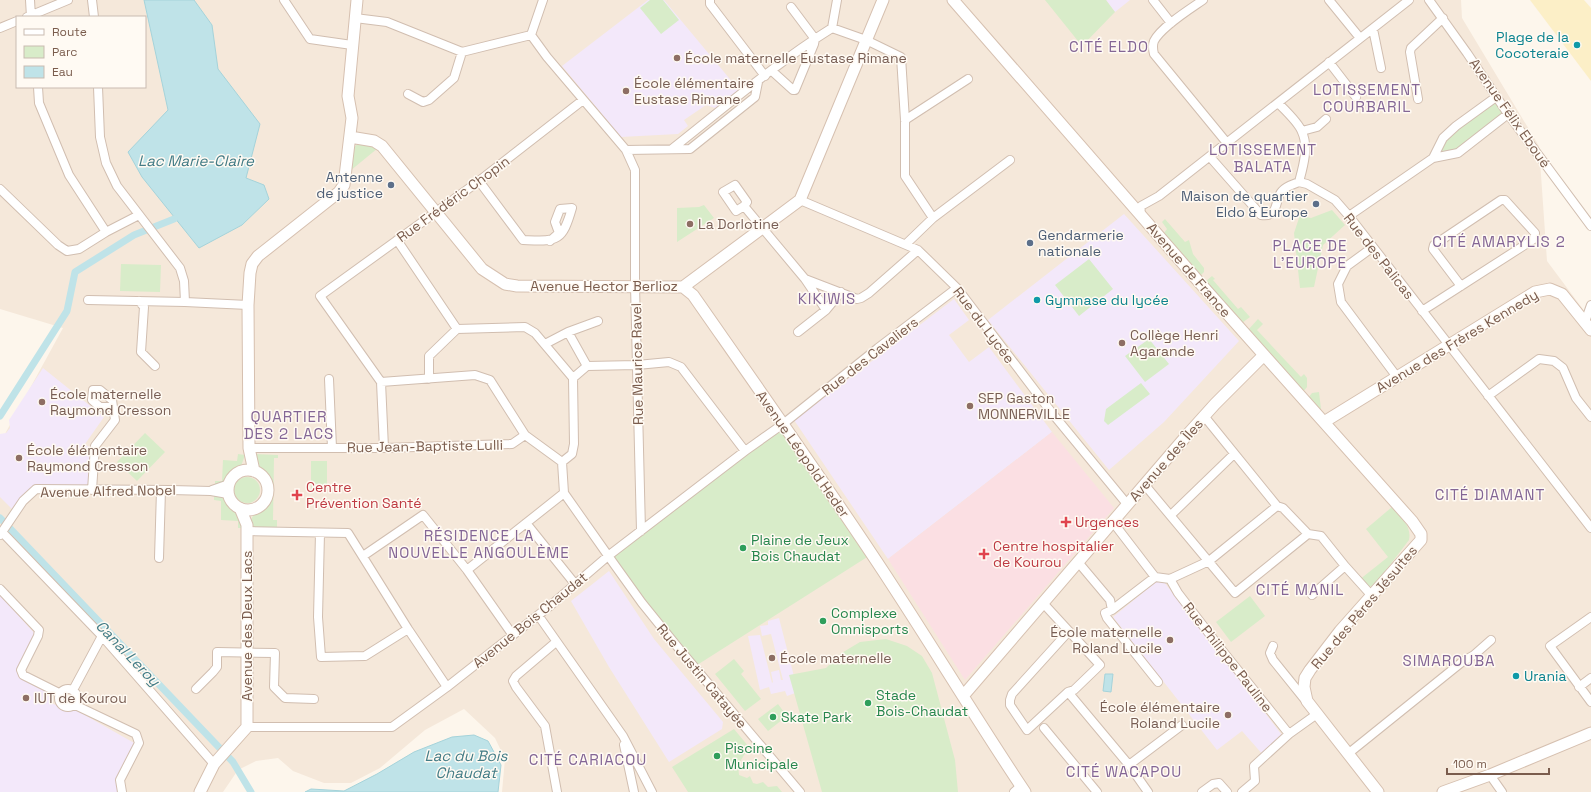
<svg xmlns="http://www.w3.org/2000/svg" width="1591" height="792" font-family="'Space Grotesk',sans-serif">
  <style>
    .residential { fill: #f5e8da; fill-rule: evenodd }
    .education { fill: #f3e8fa }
    .medical { fill: #fbdfe3 }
    .green { fill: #d8ecc9 }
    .sand { fill: #fcefc7 }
    .water { fill: #bfe3e8; stroke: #a5d3da }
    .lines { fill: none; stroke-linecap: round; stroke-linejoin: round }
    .canal { stroke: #bfe3e8; stroke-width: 7 }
    .street-casing { stroke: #d1beb0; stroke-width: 10 }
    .secondary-casing { stroke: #d6c0b0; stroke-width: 13 }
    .street { stroke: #fff; stroke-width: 8 }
    .secondary { stroke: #fff; stroke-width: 11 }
    .culture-dot { fill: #0f9aa8; stroke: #fffaf3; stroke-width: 1.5 }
    .education-dot { fill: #8d6e63; stroke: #fffaf3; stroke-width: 1.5 }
    .service-dot { fill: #5c6f8a; stroke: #fffaf3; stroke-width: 1.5 }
    .health-dot { fill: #e0444e; stroke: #fffaf3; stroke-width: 1.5 }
    .leisure-dot { fill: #2e9e5b; stroke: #fffaf3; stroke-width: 1.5 }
    .labels { text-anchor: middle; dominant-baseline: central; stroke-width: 3; stroke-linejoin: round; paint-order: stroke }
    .culture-label { font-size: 14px; fill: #0d838f; stroke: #fffaf3; text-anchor: start }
    .education-label { font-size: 14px; fill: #785e54; stroke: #fffaf3; text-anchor: start }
    .street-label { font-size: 14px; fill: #7a5c4d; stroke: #fffaf3 }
    .service-label { font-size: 14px; fill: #4e5e75; stroke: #fffaf3; text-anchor: end }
    .health-label { font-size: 14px; fill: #be3a42; stroke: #fffaf3; text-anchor: start }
    .leisure-label { font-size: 14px; fill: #27864d; stroke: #fffaf3; text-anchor: start }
    .neighbourhood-label { font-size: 15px; letter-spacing: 1px; fill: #846695; stroke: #fffaf3 }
    .water-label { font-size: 15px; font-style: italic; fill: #437c86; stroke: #fffaf3 }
  </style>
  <rect width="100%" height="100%" fill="#fdf6ec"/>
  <path class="residential" d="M0 0H1461L1462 18 1539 146 1547 261 1591 320V792H502L505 759 495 738 464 709 425 730 380 768 351 783H324L293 771 278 758 256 761 238 770 223 792H0V443L63 328 0 309ZM17 17H145V87H17Z"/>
  <path class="education" d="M648 0H664L739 90 715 108 706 105 684 120 688 126 678 134 621 137 562 66Z
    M1106 0H1130L1115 12Z
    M1124 214 1239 341 1164 422 1109 470 988 320Z
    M954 299 969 320 949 335 969 362 989 347 1052 432 888 559 794 420Z
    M43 368 104 417 85 444 92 450V482L85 488 80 489 76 485 34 487 14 511 0 497V434L6 433 10 428 9 420Z
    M609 571 654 639 723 722 722 729 669 762 609 667 571 601Z
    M1161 578 1285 739 1264 756 1242 731 1217 750 1113 617Z
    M0 595 36 635 17 672 20 678 51 693 52 703 67 712 74 709 136 744 120 792H0Z
    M779 618 798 692 787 696 785 691 771 694 769 687 760 690 748 636 760 635 772 683 773 682 771 672 779 670 781 680H783L771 634 762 636 760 626 768 625V621Z"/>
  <path class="medical" d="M1052 432 1114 508 965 680 888 559Z"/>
  <path class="green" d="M650 0H663L679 20 661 34 640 8Z
    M1045 0H1106L1115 12 1082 46Z
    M1496 97 1508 114 1458 153 1433 158 1443 138Z
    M360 143 370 144 378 148 350 171C351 160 349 147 360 143Z
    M704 205 714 218 677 242V208L699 207Z
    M1332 210 1345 225 1323 245 1314 287 1300 288 1294 233 1300 215 1311 218Z
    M1165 219 1185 242 1189 240 1193 254 1204 268V272L1201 275 1164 233 1167 229 1162 222Z
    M1089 259 1113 289 1079 316 1055 285Z
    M121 264 161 265 160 292 120 291Z
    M1212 276 1215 279 1213 280 1238 309 1241 307 1250 317 1242 323 1206 281Z
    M1258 319 1263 324 1257 330 1301 377 1304 374 1307 378V387L1303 392 1248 330Z
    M1149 339 1169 364 1145 382 1125 356Z
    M1141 383 1150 394 1108 425 1104 421 1106 409Z
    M1319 392 1321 409 1318 410 1308 398 1312 393Z
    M783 424 872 554 694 667 608 556Z
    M145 433 165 452 137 481 117 462Z
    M238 454 245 455 240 469 231 474 227 481 215 488V481H222L223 460 237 461Z
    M254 454 278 455V458H274L273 520H277V529L250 528C250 514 256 514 265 505 271 499 272 485 267 478 264 475 260 473 256 470Z
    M311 461H327V490L311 489Z
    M234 490a13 13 0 1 1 26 0a13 13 0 1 1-26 0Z
    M214 495 226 497 231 507 239 511 243 528H238V521L221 520V501L214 500Z
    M1392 507C1401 517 1412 526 1409 540L1374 586 1367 587 1359 580 1388 557 1366 529Z
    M1250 596 1265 616 1231 642 1216 622Z
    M886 639 907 646 922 656 932 673 955 760 958 792H822L789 675 826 668 840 654 860 642Z
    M734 659 744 671 741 674 761 699 745 711 715 674Z
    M778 704 787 716 768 731 758 719Z
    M734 729 749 747 738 765 739 775 747 778 750 776 753 783 757 784 763 782 768 787 777 786 782 792H688L672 767Z"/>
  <path class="sand" d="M1530 0H1584L1591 8V81Z"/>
  <path class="water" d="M144 0H194L212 25 218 69 260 124 246 178 264 185 269 199 242 225 199 248 142 177 128 152 168 110Z
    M1105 674H1113L1111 692 1103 691Z
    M474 735 488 741 501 765 498 792H305L311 789 344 791 377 774 414 752 452 737Z"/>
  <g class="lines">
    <path class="canal" d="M0 416 67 311 75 272 134 235 174 219
      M0 518 233 762 251 792"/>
    <g class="street-casing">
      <path id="street" d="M30 0 31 17
        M92 0 94 17
        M284 0 310 39 352 45
        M710 0V4L765 76
        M1153 0 1171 23
        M1203 0C1190 9 1161 27 1154 41 1152 46 1153 50 1154 54L1227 143
        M1329 0 1360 38
        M1429 0 1467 53 1508 114 1591 226
        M27 17 68 0
        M355 18 387 22 462 52 531 35 543 0
        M0 28 17 21
        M832 28 837 0
        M1373 29 1381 68
        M531 35 547 57 626 150 690 149 755 97 758 82
        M1329 62 1356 97
        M772 71 793 90H795L814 44 815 39 791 7
        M38 87 39 103 69 175 106 232
        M98 87 100 137 106 163 117 186 180 268 184 281 185 302 248 305
        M408 94 423 102 429 100 454 78 462 52
        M1418 99 1410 52 1411 48 1443 18
        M583 100 479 181 320 296 381 382 475 375 490 380 525 435 562 462 564 493 614 564 642 603 680 650 800 792
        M1278 103C1285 110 1299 123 1302 132 1309 147 1303 167 1299 182
        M905 120 968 79
        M1302 131 1317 127 1326 119
        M672 149C724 108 776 63 832 28L866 40 901 57 905 120V176L933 218
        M626 150 635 170V285L641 531
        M1210 157 1261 215C1280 218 1274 199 1282 191 1286 186 1294 184 1299 182
        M1433 158 1443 138 1456 126 1496 97
        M479 181 523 240C557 241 562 243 572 208L560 209 555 222 559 233 550 241
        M1299 182 1307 184 1335 200 1349 216 1591 528
        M0 189 58 245 67 251 79 249 106 232 139 215
        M800 200 918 250 957 288 1052 413 1127 504
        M744 206 736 211 723 192 735 185 747 202 744 206 805 279 857 299 861 298 869 293 918 250
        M1140 215 1141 206 1159 196 1409 0
        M1349 216 1433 158 1458 153 1508 114
        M397 240 457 329
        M906 244 933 218 1010 160
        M1373 247 1347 266 1338 284 1341 302 1397 377
        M805 279 826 310 841 292
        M88 300 185 302
        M139 301 144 307 141 352 155 366
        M1422 311 1534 239 1535 233 1505 200H1501L1434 245 1433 249 1461 286
        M1585 322 1591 305
        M568 332 598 321
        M798 332 826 310
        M545 344 568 332 587 366
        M573 378 587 366 637 365 669 362 681 367 745 451
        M329 379 332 448
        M429 379V356L457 329 525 327 535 333 573 378 574 444 572 454 562 462
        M381 382 384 448
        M1488 396 1539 359 1554 361 1563 368 1576 398 1591 417
        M1204 416 1277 506 1283 508 1308 534
        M249 448H384L512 444 525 435
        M1144 484 1235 593 1308 534 1321 536 1345 566 1372 596
        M92 490 95 446 115 420 113 407H100L92 400 93 390H100L112 400 113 407
        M212 490 229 484
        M1171 515 1234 454
        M1112 521 1155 577
        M526 523 575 584
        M247 531 348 533 408 629 447 687
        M2 532 102 636 214 764
        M320 533 318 617 321 657 365 656 408 629
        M0 535 23 501 36 489 171 490 211 491 228 494
        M363 556 423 515 467 570 512 634
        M159 558 161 490
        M1078 562 1110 600 1112 610 1105 613 1107 618 1158 682
        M467 570 564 493
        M1170 579 1178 593 1221 649 1289 734
        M0 589 39 630 38 636 21 670 23 675 61 694
        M1312 595 1345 566
        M1043 603 1100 665 1074 690 1068 692 1027 730 1010 705V700L1012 694 1069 631
        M1112 610 1155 577 1170 579 1209 561 1277 506
        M538 615 623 736 652 792
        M1591 617 1550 646 1591 702
        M556 642 516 676 513 681 516 687 545 726 557 792
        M1273 646 1270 653 1273 660 1306 701
        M1579 687 1591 678
        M196 689 213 672 217 667V652L275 653 274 687 285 698 314 699
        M59 698a9 9 0 1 1 18 0a9 9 0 1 1-18 0Z
        M73 690 102 636
        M1068 692 1129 765 1148 792
        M75 705 136 734 139 743 120 780 122 792
        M247 727H392L447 687 551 605 608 556 745 451 783 424 878 348 957 288
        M1044 728 1097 792
        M624 745 634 792
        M1349 753 1462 662 1474 655 1491 640
        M1129 765 1182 725
        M1490 775 1502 792
        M1014 792 1021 786
        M1202 792 1213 784 1219 783 1227 792
        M1242 792 1255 781 1254 766 1289 734 1317 714"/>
    </g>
    <g class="secondary-casing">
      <path id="secondary" d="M953 0 1199 282 1412 521 1421 534V540L1340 631 1310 670 1305 678 1304 687 1307 701 1378 792
        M350 137 374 141 382 146 482 269 505 284 517 286 683 287 800 200 883 0
        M683 287 693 295C753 381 813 466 871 553 924 632 972 713 1025 792
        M1324 422 1535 292 1550 289 1562 294 1591 330
        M228 490a20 20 0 1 1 40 0a20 20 0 1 1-40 0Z
        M254 471 249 448 248 305 250 273 252 264 258 256 339 192 344 185 352 118 348 96 357 0
        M963 696 1188 434 1215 404 1264 355
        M200 792 214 764 247 727V525L240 508
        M1443 792 1490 775 1591 733"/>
    </g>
    <use href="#street" class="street"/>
    <use href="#secondary" class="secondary"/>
  </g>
  <g class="culture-dot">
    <circle cx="1577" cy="45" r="4"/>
    <circle cx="1037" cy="300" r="4"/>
    <circle cx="1516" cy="676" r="4"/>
  </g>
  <g class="education-dot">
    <circle cx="677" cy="58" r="4"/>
    <circle cx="626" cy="91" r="4"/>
    <circle cx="690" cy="224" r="4"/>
    <circle cx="1122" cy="343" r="4"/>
    <circle cx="42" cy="402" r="4"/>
    <circle cx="970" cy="406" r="4"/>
    <circle cx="19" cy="458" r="4"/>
    <circle cx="1170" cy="640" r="4"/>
    <circle cx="772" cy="658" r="4"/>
    <circle cx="26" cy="698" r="4"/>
    <circle cx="1228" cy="715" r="4"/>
  </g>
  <g class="service-dot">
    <circle cx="391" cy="185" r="4"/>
    <circle cx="1316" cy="204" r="4"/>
    <circle cx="1030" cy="243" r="4"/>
  </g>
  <g class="health-dot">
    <path d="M295 489h4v4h4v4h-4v4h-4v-4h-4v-4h4z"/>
    <path d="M1064 516h4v4h4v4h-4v4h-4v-4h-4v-4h4z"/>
    <path d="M982 548h4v4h4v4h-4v4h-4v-4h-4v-4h4z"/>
  </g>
  <g class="leisure-dot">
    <circle cx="743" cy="548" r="4"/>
    <circle cx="823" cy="621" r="4"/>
    <circle cx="868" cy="703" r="4"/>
    <circle cx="773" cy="717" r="4"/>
    <circle cx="717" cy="756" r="4"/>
  </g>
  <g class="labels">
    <g class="culture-label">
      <text x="1569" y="37" text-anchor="end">Plage de la<tspan x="1569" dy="16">Cocoteraie</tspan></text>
      <text x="1045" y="300">Gymnase du lycée</text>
      <text x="1524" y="676">Urania</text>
    </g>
    <g class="education-label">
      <text x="685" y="58">École maternelle Eustase Rimane</text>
      <text x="634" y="83">École élémentaire<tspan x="634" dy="16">Eustase Rimane</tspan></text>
      <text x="698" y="224">La Dorlotine</text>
      <text x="1130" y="335">Collège Henri<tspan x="1130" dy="16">Agarande</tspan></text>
      <text x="50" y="394">École maternelle<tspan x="50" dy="16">Raymond Cresson</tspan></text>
      <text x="978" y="398">SEP Gaston<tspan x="978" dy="16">MONNERVILLE</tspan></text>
      <text x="27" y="450">École élémentaire<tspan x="27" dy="16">Raymond Cresson</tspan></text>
      <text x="1162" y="632" text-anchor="end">École maternelle<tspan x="1162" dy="16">Roland Lucile</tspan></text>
      <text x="780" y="658">École maternelle</text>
      <text x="34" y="698">IUT de Kourou</text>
      <text x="1220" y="707" text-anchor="end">École élémentaire<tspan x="1220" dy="16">Roland Lucile</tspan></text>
    </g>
    <g class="street-label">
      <text transform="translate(1510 113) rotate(55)">Avenue Félix Eboué</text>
      <text transform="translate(453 199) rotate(-36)">Rue Frédéric Chopin</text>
      <text transform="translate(1379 256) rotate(52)">Rue des Palicas</text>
      <text transform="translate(1189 270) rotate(49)">Avenue de France</text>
      <text x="604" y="286">Avenue Hector Berlioz</text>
      <text transform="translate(984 325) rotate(53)">Rue du Lycée</text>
      <text transform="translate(1457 341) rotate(-31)">Avenue des Frères Kennedy</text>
      <text transform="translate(870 356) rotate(-38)">Rue des Cavaliers</text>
      <text transform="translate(637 364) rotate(-91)">Rue Maurice Ravel</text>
      <text transform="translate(425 446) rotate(-1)">Rue Jean-Baptiste Lulli</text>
      <text transform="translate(803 454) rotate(55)">Avenue Léopold Heder</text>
      <text transform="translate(1166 460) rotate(-49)">Avenue des Îles</text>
      <text transform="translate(108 491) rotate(-1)">Avenue Alfred Nobel</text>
      <text transform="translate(1364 607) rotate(-50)">Rue des Pères Jésuites</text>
      <text transform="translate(530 620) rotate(-39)">Avenue Bois Chaudat</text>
      <text transform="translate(247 626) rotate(-90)">Avenue des Deux Lacs</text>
      <text transform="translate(1228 657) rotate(52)">Rue Philippe Pauline</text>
      <text transform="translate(702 676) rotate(50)">Rue Justin Catayée</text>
    </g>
    <g class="service-label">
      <text x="383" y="177">Antenne<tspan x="383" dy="16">de justice</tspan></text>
      <text x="1308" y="196">Maison de quartier<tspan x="1308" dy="16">Eldo &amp; Europe</tspan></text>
      <text x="1038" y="235" text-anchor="start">Gendarmerie<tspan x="1038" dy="16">nationale</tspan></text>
    </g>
    <g class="health-label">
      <text x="306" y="487">Centre<tspan x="306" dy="16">Prévention Santé</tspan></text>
      <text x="1075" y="522">Urgences</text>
      <text x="993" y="546">Centre hospitalier<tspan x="993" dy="16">de Kourou</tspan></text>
    </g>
    <g class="leisure-label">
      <text x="751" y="540">Plaine de Jeux<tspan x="751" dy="16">Bois Chaudat</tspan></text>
      <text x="831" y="613">Complexe<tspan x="831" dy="16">Omnisports</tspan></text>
      <text x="876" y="695">Stade<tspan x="876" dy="16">Bois-Chaudat</tspan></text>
      <text x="781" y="717">Skate Park</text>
      <text x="725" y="748">Piscine<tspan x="725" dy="16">Municipale</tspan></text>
    </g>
    <g class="neighbourhood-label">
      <text x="1109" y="46">CITÉ ELDO</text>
      <text x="1367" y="89">LOTISSEMENT<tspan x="1367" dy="17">COURBARIL</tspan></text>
      <text x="1263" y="149">LOTISSEMENT<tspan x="1263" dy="17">BALATA</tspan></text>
      <text x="1499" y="241">CITÉ AMARYLIS 2</text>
      <text x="1310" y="245">PLACE DE<tspan x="1310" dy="17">L'EUROPE</tspan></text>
      <text x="827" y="298">KIKIWIS</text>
      <text x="289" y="416">QUARTIER<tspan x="289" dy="17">DES 2 LACS</tspan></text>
      <text x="1490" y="494">CITÉ DIAMANT</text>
      <text x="479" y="535">RÉSIDENCE LA<tspan x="479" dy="17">NOUVELLE ANGOULÈME</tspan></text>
      <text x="1300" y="589">CITÉ MANIL</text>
      <text x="1449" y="660">SIMAROUBA</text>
      <text x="588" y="759">CITÉ CARIACOU</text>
      <text x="1124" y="771">CITÉ WACAPOU</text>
    </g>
    <g class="water-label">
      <text x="196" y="160">Lac Marie-Claire</text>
      <text transform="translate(128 653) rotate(46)">Canal Leroy</text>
      <text x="466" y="755">Lac du Bois<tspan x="466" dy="17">Chaudat</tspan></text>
    </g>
  </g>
  <rect x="16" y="16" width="130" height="72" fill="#fffaf3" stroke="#cabbb1"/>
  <rect x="24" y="29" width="20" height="6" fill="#ffffff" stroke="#cabbb1"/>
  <text x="52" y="36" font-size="12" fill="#7a5c4d">Route</text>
  <rect x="24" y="46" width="20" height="12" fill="#d8ecc9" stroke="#cabbb1"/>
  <text x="52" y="56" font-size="12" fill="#7a5c4d">Parc</text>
  <rect x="24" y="66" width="20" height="12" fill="#bfe3e8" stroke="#cabbb1"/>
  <text x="52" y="76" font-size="12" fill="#7a5c4d">Eau</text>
  <path d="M1447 768v6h102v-6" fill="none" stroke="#7a5c4d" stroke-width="2"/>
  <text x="1453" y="768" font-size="12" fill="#7a5c4d" stroke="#fffaf3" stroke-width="3" paint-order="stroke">100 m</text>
</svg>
